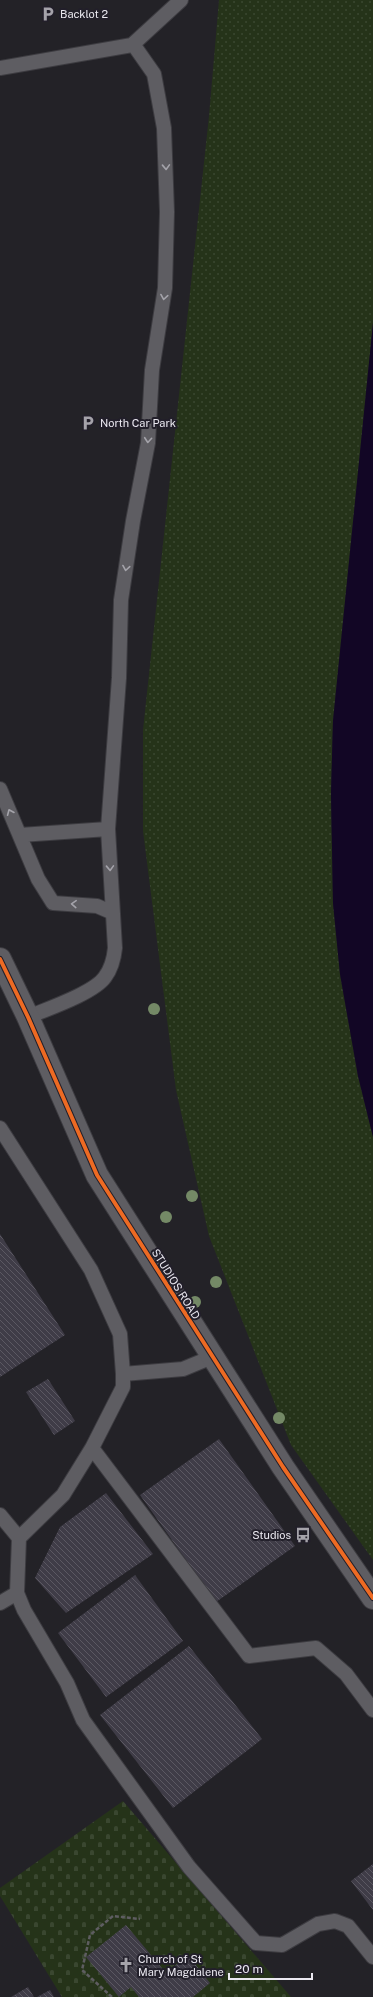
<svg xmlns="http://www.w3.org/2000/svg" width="373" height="1997" font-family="'Public Sans',sans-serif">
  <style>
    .grass { fill: url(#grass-dots) }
    .cemetery { fill: url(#cemetery-stones) }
    .water { fill: #120625 }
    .building { fill: url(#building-back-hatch) }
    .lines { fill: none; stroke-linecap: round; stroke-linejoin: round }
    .service-casing { stroke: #3d3c41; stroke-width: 16 }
    .minor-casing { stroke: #3d3c41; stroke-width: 24 }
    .path { stroke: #5e5d61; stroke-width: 2.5; stroke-dasharray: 4 2; stroke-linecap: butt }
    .service { stroke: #5e5d62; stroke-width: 14 }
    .minor { stroke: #5e5d62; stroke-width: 22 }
    .cycleway-casing { stroke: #221f2a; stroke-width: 6 }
    .cycleway { stroke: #ed6a23; stroke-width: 4 }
    .tree { fill: #748966 }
    .oneway { stroke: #a4a3aa }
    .labels { text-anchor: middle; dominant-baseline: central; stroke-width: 4; stroke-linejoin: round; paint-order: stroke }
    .poi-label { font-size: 11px; fill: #ebe9f1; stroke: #221f2a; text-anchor: start }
    .street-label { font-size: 11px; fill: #ebe9f1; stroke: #221f2a }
  </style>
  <defs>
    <pattern id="grass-dots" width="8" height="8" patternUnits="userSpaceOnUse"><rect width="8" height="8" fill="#253319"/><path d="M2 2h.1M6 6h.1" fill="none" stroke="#3a4730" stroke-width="1.8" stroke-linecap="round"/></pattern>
    <pattern id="cemetery-stones" width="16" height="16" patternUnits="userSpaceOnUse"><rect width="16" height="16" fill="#253319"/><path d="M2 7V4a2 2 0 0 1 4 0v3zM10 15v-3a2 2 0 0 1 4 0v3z" fill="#3a4730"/></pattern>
    <pattern id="building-back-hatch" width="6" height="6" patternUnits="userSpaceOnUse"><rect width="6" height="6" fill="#3f3c47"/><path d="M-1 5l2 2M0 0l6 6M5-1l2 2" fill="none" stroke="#5b5862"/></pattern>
  </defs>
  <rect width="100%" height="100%" fill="#232227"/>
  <path class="grass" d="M219 0H373V323L333 721 331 794 333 903 340 974 358 1076 373 1137V1560L291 1445 209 1236 176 1090 143 831V730L209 116Z"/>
  <path class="cemetery" d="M123 1801 291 1997H62L0 1896V1888Z"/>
  <path class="water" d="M373 323V1137L358 1076 340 974 333 903 331 794 333 721Z"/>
  <path class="building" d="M0 1234 65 1335 0 1377Z
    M48 1379 75 1421 54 1435 26 1392Z
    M219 1439 295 1546 216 1602 140 1495Z
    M106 1493 153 1554 66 1613 35 1578 60 1527Z
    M135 1575 183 1641 106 1697 58 1633Z
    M189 1646 262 1739 173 1808 100 1715Z
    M373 1864V1910L351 1881Z
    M126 1925 166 1973 188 1955 210 1983 193 1997H139L131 1987 119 1997 86 1957Z
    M28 1987 34 1997H11Z
    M50 1990 54 1997H37Z"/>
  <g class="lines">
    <g class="service-casing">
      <path id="service" d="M0 68 132 45 181 0
        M0 789 38 879 53 903 97 906 111 912
        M20 835 108 829
        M28 1017C47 1009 94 993 105 977 111 969 114 958 115 948L108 829 119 678 121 600 133 521 148 443 152 370 165 288 167 212 164 128 154 74 133 44
        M0 1128 91 1270 120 1334 123 1374V1387L92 1448 63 1495 19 1538
        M123 1374 183 1369 212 1357
        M92 1448 249 1656 316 1648 346 1674 373 1710
        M0 1515 19 1538 17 1593 0 1603
        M17 1593 24 1610 67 1683 83 1720 189 1867 256 1943 282 1945 318 1924 335 1921 348 1926 373 1957"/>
    </g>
    <g class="minor-casing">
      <path id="minor" d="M0 959 28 1017 97 1175 283 1467 373 1598"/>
    </g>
    <path class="path" d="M112 1997 82 1970 90 1935 113 1916 140 1919"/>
    <use href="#service" class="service"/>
    <use href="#minor" class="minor"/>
    <g class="cycleway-casing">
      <path id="cycleway" d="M0 959 28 1017 97 1175 283 1467 373 1598"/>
    </g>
    <use href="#cycleway" class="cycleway"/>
  </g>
  <g class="tree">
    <circle cx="154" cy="1009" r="6"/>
    <circle cx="192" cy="1196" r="6"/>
    <circle cx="166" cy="1217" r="6"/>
    <circle cx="216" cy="1282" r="6"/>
    <circle cx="195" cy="1302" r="6"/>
    <circle cx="279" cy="1418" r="6"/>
  </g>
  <defs><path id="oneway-chevron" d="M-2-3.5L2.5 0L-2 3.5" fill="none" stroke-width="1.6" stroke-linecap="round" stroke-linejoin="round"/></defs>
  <g class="oneway">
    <use href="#oneway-chevron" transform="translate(166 167) rotate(88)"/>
    <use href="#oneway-chevron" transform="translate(164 297) rotate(99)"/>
    <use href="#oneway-chevron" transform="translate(148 440) rotate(95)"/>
    <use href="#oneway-chevron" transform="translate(126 568) rotate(99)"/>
    <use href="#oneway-chevron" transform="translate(10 812) rotate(-113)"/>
    <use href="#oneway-chevron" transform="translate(110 868) rotate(88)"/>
    <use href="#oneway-chevron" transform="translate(74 904) rotate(-177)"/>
  </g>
  <defs>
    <g id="parking-bare" transform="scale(1.2)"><path d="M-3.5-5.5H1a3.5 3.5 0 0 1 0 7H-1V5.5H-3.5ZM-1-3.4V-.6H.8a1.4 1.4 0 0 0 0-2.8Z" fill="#a5a3aa" stroke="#221f2a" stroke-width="2.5" paint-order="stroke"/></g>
    <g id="bus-bare" transform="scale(1.2)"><path d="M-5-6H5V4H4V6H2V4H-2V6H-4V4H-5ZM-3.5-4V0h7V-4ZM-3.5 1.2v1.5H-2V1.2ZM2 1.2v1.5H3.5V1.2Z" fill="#a5a3aa" stroke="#221f2a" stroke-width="2.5" paint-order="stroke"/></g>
    <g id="church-bare" transform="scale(1.2)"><path d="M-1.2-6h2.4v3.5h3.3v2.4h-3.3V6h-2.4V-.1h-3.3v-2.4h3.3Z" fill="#a5a3aa" stroke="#221f2a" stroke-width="2.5" paint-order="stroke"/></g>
  </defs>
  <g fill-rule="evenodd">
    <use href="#parking-bare" x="48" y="14"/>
    <use href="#parking-bare" x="88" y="423"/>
    <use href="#bus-bare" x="303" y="1535"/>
    <use href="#church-bare" x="126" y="1965"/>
  </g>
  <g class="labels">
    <g class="poi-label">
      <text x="60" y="14">Backlot 2</text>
      <text x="100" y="423">North Car Park</text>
      <text x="291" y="1535" text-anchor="end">Studios</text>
      <text x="138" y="1959">Church of St<tspan x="138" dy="13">Mary Magdalene</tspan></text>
    </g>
    <g class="street-label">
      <text transform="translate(176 1284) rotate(58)">STUDIOS ROAD</text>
    </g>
  </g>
  <path d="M229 1973v6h83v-6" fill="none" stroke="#ebe9f1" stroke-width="2"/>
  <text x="235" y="1973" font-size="12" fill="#ebe9f1" stroke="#221f2a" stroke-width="3" paint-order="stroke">20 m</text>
</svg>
